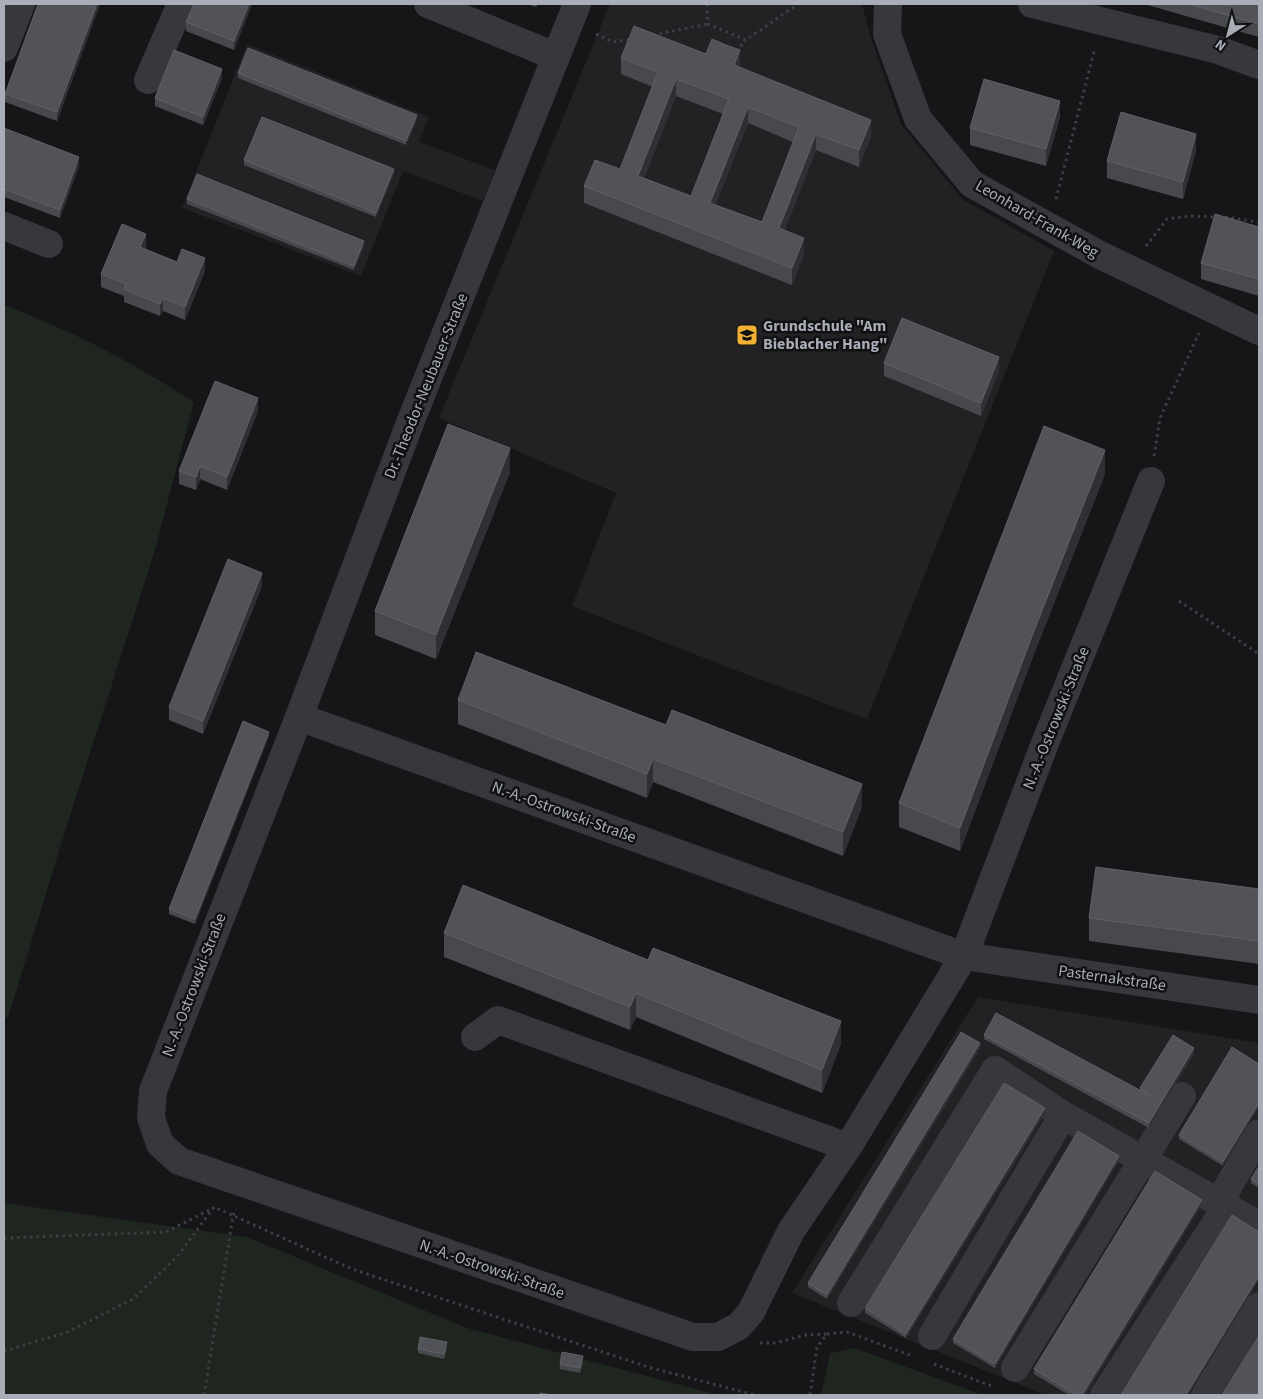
<svg xmlns="http://www.w3.org/2000/svg" width="1263" height="1399" font-family="'Source Sans 3',sans-serif">
  <style>
    .built { fill: #222225 }
    .green { fill: #1e261f }
    .lines { fill: none; stroke-linecap: round; stroke-linejoin: round }
    .path { stroke: #3d3f44; stroke-width: 3; stroke-dasharray: 2.5 4; stroke-linecap: butt }
    .minor { stroke: #37383d; stroke-width: 28 }
    .wall { fill: #47494d; fill-rule: evenodd }
    .shaded-wall { fill: #2f3033 }
    .building { fill: #525359; stroke: #5f6168; fill-rule: evenodd }
    .labels { text-anchor: middle; dominant-baseline: central; stroke-width: 5; stroke-linejoin: round; paint-order: stroke }
    .street-label { font-size: 16px; fill: #a8adb8; stroke: #111113 }
    .poi-label { font-size: 16px; font-weight: bold; fill: #a8adb8; stroke: #111113; text-anchor: start }
  </style>
  <rect width="100%" height="100%" fill="#161618"/>
  <path class="built" d="M610 4H862L870 35 901 124 962 199 1054 251 867 719 735 670 572 606 616 493 439 418Z
    M247 44 429 117 419 142 495 170 483 201 403 171 361 276 182 208Z
    M978 997 1259 1043V1395H1046L792 1293Z"/>
  <path class="green" d="M4 305C71 330 134 363 194 402L154 553 67 825 8 1018 4 1016Z
    M4 1203 247 1237 467 1328 718 1395H4Z
    M854 1348 983 1395H821L830 1353Z"/>
  <g class="lines">
    <path class="path" d="M707 4 708 24 746 40 798 4
      M596 34 612 42 632 39
      M653 35 708 24
      M736 51 746 40
      M1056 199 1095 48
      M1225 217 1259 222
      M1146 246 1167 219 1190 216 1216 217
      M1154 456 1160 418 1199 333
      M1179 601 1259 654
      M4 1238 166 1232 213 1208
      M760 1343H775L806 1335 827 1334
      M4 1351 68 1332 133 1299 177 1257 214 1207 352 1269 648 1367 755 1395
      M934 1364 994 1387
      M204 1395 233 1216 236 1209
      M810 1395 817 1347 827 1334 847 1332 912 1356"/>
    <path class="minor" d="M428 4 555 56
      M577 4 410 423 299 717 153 1091 151 1118 160 1144 179 1161 693 1337H718L739 1326 751 1312 791 1231 848 1147 964 956 1047 738 1151 481
      M888 4 887 34 918 119 972 184 1100 255 1259 331
      M1032 4 1218 50 1259 65
      M4 48 21 4
      M148 80 181 4
      M4 226 49 244
      M299 717 964 956 1259 1000
      M475 1037 498 1020 848 1147
      M851 1303 995 1070 1063 1115 1259 1225
      M932 1336 1063 1115
      M1015 1368 1182 1096
      M1104 1395 1226 1207 1225 1192 1259 1133
      M1205 1395 1259 1306"/>
  </g>
  <path class="wall" d="M100 4 57 121 5 102V94Z
    M252 4 234 50 186 31V22Z
    M527 4H538L536 7Z
    M1144 4H1259V37Z
    M621 58 740 67 871 136 859 167 816 150 784 231 804 254 792 285 584 203V186L620 169 653 87 621 74ZM676 96 723 114 691 196 644 178ZM748 123 793 142 762 222 715 205Z
    M238 73 417 119 406 145 238 78Z
    M222 78 203 125 155 106V98Z
    M1060 117 1046 166 970 145V128Z
    M4 128 79 166 60 218 4 197Z
    M1196 150 1183 199 1107 178V161Z
    M244 160 394 173 376 217 244 165Z
    M187 199 364 245 354 270 187 204Z
    M1259 227V296L1201 279V263Z
    M146 247 145 249 177 262 205 271 185 320 163 311 160 316 124 302V296L101 287V274Z
    M884 363 999 370 981 416 884 376Z
    M258 411 227 490 200 479 196 490 179 484V471Z
    M510 472 436 659 375 635V611Z
    M1105 474 1032 659 960 851 899 827V803Z
    M262 586 203 734 169 720V707Z
    M458 700 862 807 843 856 653 782 647 798 458 724Z
    M269 736 195 924 169 914V909Z
    M1259 889V964L1089 941V918Z
    M444 933 841 1044 822 1093 636 1017 630 1030 444 957Z
    M984 1035 1140 1090V1088L1194 1053 1149 1128 984 1039Z
    M1232 1047 1223 1166 1179 1139V1135Z
    M980 1048 827 1299 808 1287V1283Z
    M1045 1113 906 1338 865 1313V1308Z
    M1119 1160 995 1368 953 1343V1339Z
    M1259 1166V1188L1251 1183V1179Z
    M1202 1204 1085 1395H1069L1034 1374V1369Z
    M447 1347 444 1359 418 1353V1349Z
    M583 1361 580 1373 560 1369V1364Z"/>
  <path class="shaded-wall" d="M97 4H100L57 121V112Z
    M249 4H252L234 50V41Z
    M740 50V67L734 65Z
    M222 69V78L203 125V117Z
    M676 79V96L638 193V176Z
    M1060 101V117L1046 166V149Z
    M748 107V123L710 220V203Z
    M417 115V119L406 145V141Z
    M871 120V136L859 167V150Z
    M816 134V150L779 245V228Z
    M1196 134V150L1183 199V182Z
    M79 157V166L60 218V210Z
    M394 169V173L376 217V213Z
    M146 234V247L140 260V247Z
    M804 238V254L792 285V268Z
    M364 241V245L354 270V266Z
    M205 258V271L185 320V307Z
    M163 298V311L160 316V304Z
    M999 357V370L981 416V403Z
    M258 398V411L227 490V477Z
    M510 448V472L436 659V635Z
    M1105 450V474L1032 659 960 851V828L1032 636Z
    M200 466V479L196 490V477Z
    M262 573V586L203 734V721Z
    M269 732V736L195 924V919Z
    M653 759V782L647 798V774Z
    M862 784V807L843 856V832Z
    M636 993V1017L630 1030V1007Z
    M841 1021V1044L822 1093V1070Z
    M980 1043V1048L827 1299V1295Z
    M1194 1048V1053L1149 1128V1123Z
    M1259 1103V1107L1223 1166V1162Z
    M1045 1108V1113L906 1338V1334Z
    M1119 1156V1160L995 1368V1364Z
    M1202 1200V1204L1085 1395H1082Z
    M1259 1276V1280L1188 1395H1186Z"/>
  <path class="building" d="M38 4H97L57 112 5 94Z
    M194 4H249L234 41 186 22Z
    M1189 4H1259V24Z
    M634 26 706 54 712 39 726 45 740 50 734 65 871 120 859 150 816 134 779 228 804 238 792 268 584 186 595 160 620 169 658 72 621 58ZM676 79 729 99 691 196 638 176ZM748 107 799 127 762 222 710 203Z
    M248 48 417 115 406 141 238 73Z
    M174 50 222 69 203 117 155 98Z
    M984 79 1060 101 1046 149 970 128Z
    M1121 112 1196 134 1183 182 1107 161Z
    M262 117 394 169 376 213 244 160Z
    M4 128 79 157 60 210 4 189Z
    M197 174 364 241 354 266 187 199Z
    M1215 214 1259 227V279L1201 263Z
    M122 224 146 234 140 247 177 262 182 249 205 258 185 307 163 298 160 304 124 289 126 284 101 274Z
    M902 318 999 357 981 403 884 363Z
    M215 381 258 398 227 477 200 466 196 477 179 471Z
    M448 424 510 448 436 635 375 611Z
    M1044 426 1105 450 1032 636 960 828 899 803Z
    M228 559 262 573 203 721 169 707Z
    M476 652 666 725 672 710 862 784 843 832 653 759 647 774 458 700Z
    M243 721 269 732 195 919 169 909Z
    M1096 867 1259 889V941L1089 918Z
    M463 885 648 960 653 948 841 1021 822 1070 636 993 630 1007 444 933Z
    M996 1013 1149 1095 1140 1088 1173 1035 1194 1048 1149 1123 984 1035Z
    M961 1032 980 1043 827 1295 808 1283Z
    M1232 1047 1259 1064V1103L1223 1162 1179 1135Z
    M1004 1083 1045 1108 906 1334 865 1308Z
    M1078 1131 1119 1156 995 1364 953 1339Z
    M1259 1166V1184L1251 1179Z
    M1155 1171 1202 1200 1082 1395H1076L1034 1369Z
    M1232 1215 1259 1232V1276L1186 1395H1121Z
    M1259 1335V1395H1222Z
    M420 1337 447 1342 444 1354 418 1349Z
    M562 1352 583 1356 580 1368 560 1364Z
    M540 1393 552 1395H540Z"/>
  <defs>
    <g id="school-square" transform="scale(1.125)"><rect x="-9" y="-9" width="18" height="18" rx="4" fill="#f2b134" stroke="#111113"/><path d="M0-5L7-2L0 1L-7-2ZM-4 1L0 2.5L4 1V4Q0 6-4 4Z" fill="#111"/></g>
  </defs>
  <g fill-rule="evenodd">
    <use href="#school-square" x="747" y="335"/>
  </g>
  <g class="labels">
    <g class="street-label">
      <text transform="translate(1037 219) rotate(30)">Leonhard-Frank-Weg</text>
      <text transform="translate(426 386) rotate(-68)">Dr.-Theodor-Neubauer-Straße</text>
      <text transform="translate(1056 718) rotate(-68)">N.-A.-Ostrowski-Straße</text>
      <text transform="translate(564 812) rotate(20)">N.-A.-Ostrowski-Straße</text>
      <text transform="translate(1112 978) rotate(8)">Pasternakstraße</text>
      <text transform="translate(194 985) rotate(-69)">N.-A.-Ostrowski-Straße</text>
      <text transform="translate(492 1269) rotate(19)">N.-A.-Ostrowski-Straße</text>
    </g>
    <g class="poi-label">
      <text x="763" y="326">Grundschule "Am<tspan x="763" dy="18">Bieblacher Hang"</tspan></text>
    </g>
  </g>
  <rect width="1263" height="1399" fill="none" stroke="#a8adb8" stroke-width="10"/>
  <g transform="translate(1228 35) rotate(216)" stroke="#111113" stroke-width="4" paint-order="stroke">
  <path d="M0-4L9 19L0 12L-9 19Z" fill="#a8adb8"/>
  <text y="-8" font-size="14" font-weight="bold" text-anchor="middle" fill="#a8adb8">N</text>
  </g>
</svg>
